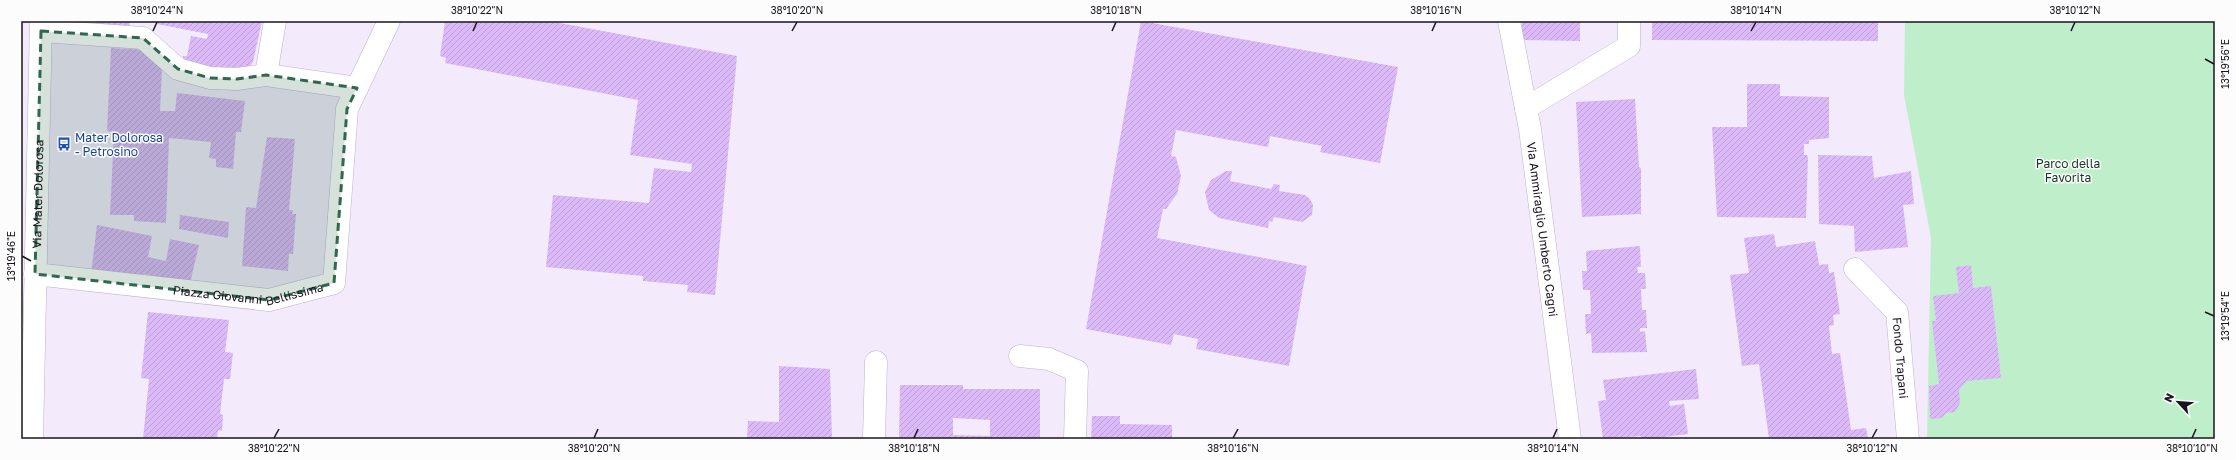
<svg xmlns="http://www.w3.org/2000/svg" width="2236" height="460" font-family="'Golos Text',sans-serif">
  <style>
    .green { fill: #bfefca }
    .building { fill: url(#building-hatch); fill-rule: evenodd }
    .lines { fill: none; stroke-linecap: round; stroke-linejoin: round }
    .minor-casing { stroke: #bfb0cc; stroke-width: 23 }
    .tertiary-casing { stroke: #bfb0cc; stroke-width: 23 }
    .minor { stroke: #fff; stroke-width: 22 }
    .tertiary { stroke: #fff; stroke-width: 22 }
    .marked { fill: #30684f; fill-opacity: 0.2; stroke: #30684f; stroke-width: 3; stroke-dasharray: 8 5; stroke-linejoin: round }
    .ticks { fill: none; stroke: #1a141e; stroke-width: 1.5 }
    .labels { text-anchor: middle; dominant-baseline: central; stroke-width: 3; stroke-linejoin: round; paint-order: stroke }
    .transit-label { font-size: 12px; fill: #164399; stroke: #fcfcfc; text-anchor: start }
    .park-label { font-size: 12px; fill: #153720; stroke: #fcfcfc }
    .street-label { font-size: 12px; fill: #1a141e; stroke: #fcfcfc }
    .neatline { fill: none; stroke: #1a141e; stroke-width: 1.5 }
    .ticks-label { font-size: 10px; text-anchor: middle; fill: #1a141e }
  </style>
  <defs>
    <pattern id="building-hatch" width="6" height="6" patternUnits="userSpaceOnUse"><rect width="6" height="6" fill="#dcbaf9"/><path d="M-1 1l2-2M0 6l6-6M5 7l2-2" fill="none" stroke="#bc9fd5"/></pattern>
  </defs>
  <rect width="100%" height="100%" fill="#f3eafc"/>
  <path class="green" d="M1905 21H2215V439H1927L1931 238 1904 95Z"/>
  <path class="building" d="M97 21H130L129 29 96 24Z
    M157 21H262L253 62 244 75 185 69 183 56H187L191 36 207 39 208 34 157 24Z
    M445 21H549L737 56 715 295 687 292 688 285 643 281V276L546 267 553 195 649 203 654 168 691 172 692 164 630 155 638 100 445 63 446 58 440 56Z
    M1141 21 1398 67 1380 163 1320 152 1322 146 1270 136 1268 147 1176 130 1171 156 1176 157 1181 176 1177 194 1166 209H1163L1157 238 1307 266 1289 366 1196 349 1198 339 1174 334 1171 345 1086 329Z
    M1522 21H1580V41L1522 40Z
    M1652 21H1878V41L1652 40Z
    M111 48 147 50 162 68 160 111H175L177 93 245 101 241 132H236L233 169 216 167V159L209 158 211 142 169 138 166 223 134 221V215H110L114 132 107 131Z
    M1747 84H1780V96L1829 97V138L1809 140V144H1804V155H1807L1808 157 1806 218 1717 217 1712 127H1747Z
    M1635 99 1639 167 1641 168V214L1582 217 1576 102Z
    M267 137 295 139 289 210H293L292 214H296L293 254H289L288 271 242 266 246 207 256 208Z
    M1818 155 1872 156 1874 178 1911 171 1914 204 1903 205 1908 247 1855 252 1854 226 1819 224Z
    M1226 171H1232L1230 181 1271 189 1274 184 1280 185 1279 191 1305 195 1310 199 1313 205 1312 215 1302 222 1274 217 1272 222 1269 221 1268 228 1219 218 1209 210 1205 192 1211 180Z
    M180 215 229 222 228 238 179 229Z
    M97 225 152 236 148 257 166 261 170 239 199 245 190 283 144 274 143 281 91 274Z
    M1774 234 1776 247 1815 241 1819 265 1828 264 1829 273 1834 272 1840 314 1833 315 1834 325 1829 326 1832 354 1840 353 1851 430 1866 428 1868 439H1769L1759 364 1742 366 1730 275 1749 273 1744 238Z
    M1640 246 1641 267H1637L1638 273H1645L1646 289H1641L1642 310H1646L1647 328H1640V332L1645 331 1647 352 1592 353 1591 333 1586 334 1585 314H1591L1590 290H1583L1582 271H1587L1586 251Z
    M1971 265 1973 288 1991 286 2001 378 1967 381 1959 390 1960 403 1955 412 1946 413 1942 418 1930 419 1929 386 1939 384 1932 321H1936L1933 296 1959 293 1956 267Z
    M148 312 229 320 225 352 233 353 230 379H224L220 414 223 415 222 431 218 430 217 439H143L149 379 141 378Z
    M779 366 830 369 832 439H747L748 421 779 422Z
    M1696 369 1699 399 1669 401 1670 406 1684 404 1688 434 1648 439H1641V436L1603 439 1598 401 1606 400 1603 380Z
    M900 385H963V389H1040V439H899ZM953 418 990 420V436L953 435Z
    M1092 416H1120V424L1172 425V439H1091Z"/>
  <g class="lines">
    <g class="minor-casing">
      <g id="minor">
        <path id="s1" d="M1509 21 1530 129 1570 439"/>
        <path d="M41 31 143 38 178 69 210 78 237 79 266 75 357 88"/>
        <path d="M266 75 275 21"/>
        <path d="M1526 108 1629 46V21"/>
        <path id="s2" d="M1855 269 1897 312 1908 439"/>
        <path id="s3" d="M35 274 269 300 334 283 347 109 389 21"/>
        <path d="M1020 356 1049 359 1077 371 1075 439"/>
        <path d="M874 439 876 362"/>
      </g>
    </g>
    <g class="tertiary-casing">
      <g id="tertiary">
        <path id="s4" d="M32 439 41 21"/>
      </g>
    </g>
    <use href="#minor" class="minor"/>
    <use href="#tertiary" class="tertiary"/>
  </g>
  <path class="marked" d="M41 31 143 38 178 69 210 78 237 79 266 75 357 88 347 109 334 283 269 300 35 274Z"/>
  <path class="ticks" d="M153 31 157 22M473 31 477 22M792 31 797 22M1112 31 1116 22M1432 31 1436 22M1751 31 1756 22M2071 31 2075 22M2205 59 2214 64M22 256 31 261M2205 312 2214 316M274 438 279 429M594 438 598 429M914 438 918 429M1233 438 1238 429M1553 438 1557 429M1872 438 1877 429M2192 438 2196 429"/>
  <defs>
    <g id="bus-bare" transform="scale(1.08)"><path d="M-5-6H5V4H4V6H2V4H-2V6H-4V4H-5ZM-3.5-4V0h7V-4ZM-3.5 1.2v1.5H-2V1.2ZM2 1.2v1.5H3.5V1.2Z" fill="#1a4fb4" stroke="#fcfcfc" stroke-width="2.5" paint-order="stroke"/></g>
  </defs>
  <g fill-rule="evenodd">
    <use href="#bus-bare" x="64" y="144"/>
  </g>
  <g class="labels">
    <g class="transit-label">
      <text x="75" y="137">Mater Dolorosa<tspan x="75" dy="14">- Petrosino</tspan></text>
    </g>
    <g class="park-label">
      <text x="2068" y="163">Parco della<tspan x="2068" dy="14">Favorita</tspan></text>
    </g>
    <g class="street-label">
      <text stroke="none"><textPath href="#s4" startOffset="245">Via Mater Dolorosa</textPath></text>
      <text stroke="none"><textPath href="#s1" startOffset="211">Via Ammiraglio Umberto Cagni</textPath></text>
      <text stroke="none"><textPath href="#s3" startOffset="215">Piazza Giovanni Bellissima</textPath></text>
      <text stroke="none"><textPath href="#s2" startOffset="106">Fondo Trapani</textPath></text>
    </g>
  </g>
  <rect width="2236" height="460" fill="none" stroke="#fcfcfc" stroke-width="44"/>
  <g transform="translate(2178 402) rotate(296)" stroke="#fcfcfc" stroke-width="3" paint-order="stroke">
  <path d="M0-3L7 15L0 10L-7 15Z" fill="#1a141e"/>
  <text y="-6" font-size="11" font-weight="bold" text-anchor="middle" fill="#1a141e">N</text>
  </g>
  <rect x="22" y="22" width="2192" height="416" class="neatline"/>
  <g class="ticks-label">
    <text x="157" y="14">38°10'24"N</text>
    <text x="477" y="14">38°10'22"N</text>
    <text x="797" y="14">38°10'20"N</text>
    <text x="1116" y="14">38°10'18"N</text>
    <text x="1436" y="14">38°10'16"N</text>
    <text x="1756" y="14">38°10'14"N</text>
    <text x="2075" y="14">38°10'12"N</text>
    <text transform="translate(2225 64) rotate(-90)" y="4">13°19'56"E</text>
    <text transform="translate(11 256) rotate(-90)" y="4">13°19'46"E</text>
    <text transform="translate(2225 316) rotate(-90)" y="4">13°19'54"E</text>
    <text x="274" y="452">38°10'22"N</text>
    <text x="594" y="452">38°10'20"N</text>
    <text x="914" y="452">38°10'18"N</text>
    <text x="1233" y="452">38°10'16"N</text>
    <text x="1553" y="452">38°10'14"N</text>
    <text x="1872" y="452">38°10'12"N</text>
    <text x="2192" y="452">38°10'10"N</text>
  </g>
</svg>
